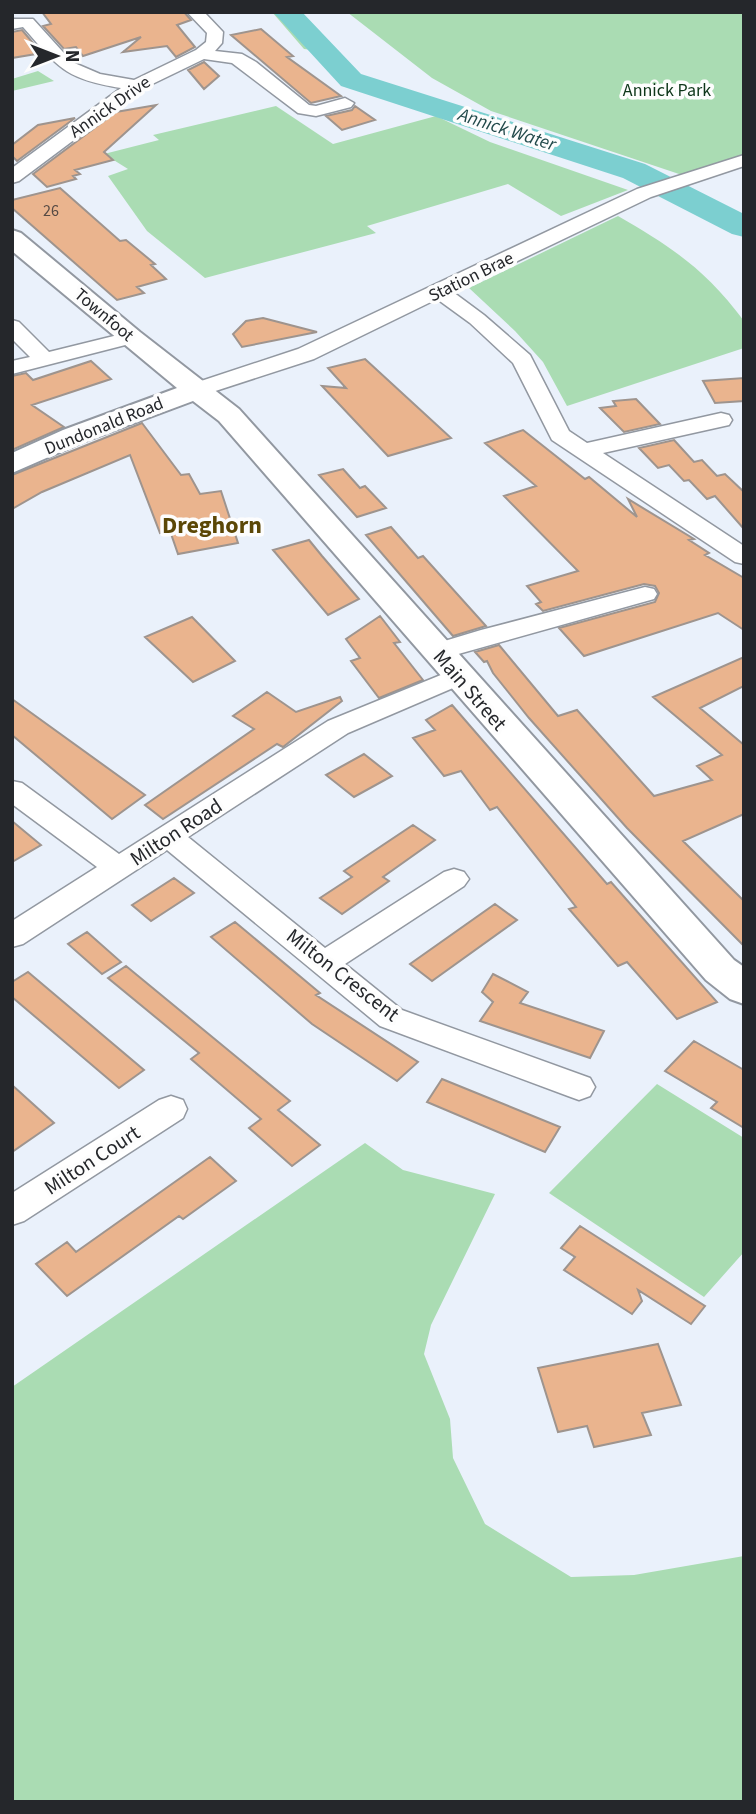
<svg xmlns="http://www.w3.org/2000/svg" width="756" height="1814" font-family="'Source Sans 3',sans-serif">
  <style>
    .green { fill: #aadcb3 }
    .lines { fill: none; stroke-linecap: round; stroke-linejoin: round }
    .river { fill: #7ccfd0; fill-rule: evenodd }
    .building { fill: #eab48e; stroke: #9e948e; stroke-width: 2 }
    .minor-casing { stroke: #9298a1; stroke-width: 3 }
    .major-casing { stroke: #9298a1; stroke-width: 4 }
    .minor { fill: #fff; fill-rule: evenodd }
    .major { fill: #fff; fill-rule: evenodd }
    .labels { text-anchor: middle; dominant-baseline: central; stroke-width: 7; stroke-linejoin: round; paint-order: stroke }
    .far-number-label { font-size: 16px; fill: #564a44 }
    .far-park-label { font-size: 18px; fill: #0e361a; stroke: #fdfdfd }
    .far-street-label { font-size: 18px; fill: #25272b; stroke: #fdfdfd }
    .far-water-label { font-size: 19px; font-style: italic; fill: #234a4b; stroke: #fdfdfd }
    .street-label { font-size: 21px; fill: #25272b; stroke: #fdfdfd }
    .quarter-label { font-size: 24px; font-weight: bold; fill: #5b4706; stroke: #fdfdfd }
  </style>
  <rect width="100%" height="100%" fill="#eaf1fb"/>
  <path class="green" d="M272 12H287L313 35 314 41 327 46 332 52 304 49Z
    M347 12H744V156L682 175 491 111 432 78Z
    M38 71 54 81 12 91V79Z
    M276 106 333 144 436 116 490 142 628 190 561 216 508 184 367 226 376 233 205 278 147 231 108 176 128 169 104 154 159 140 153 135Z
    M618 216C673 248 705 269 744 321V348L567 406 543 362 515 331 469 288Z
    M657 1084 744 1138V1252L704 1297 549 1193Z
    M365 1143 403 1170 495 1194 431 1325 424 1354 450 1419 453 1458 485 1524 571 1577 634 1575 744 1556V1802H12V1387Z"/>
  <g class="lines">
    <path class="river" d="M273 12H302L361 74 645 164 744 214V237L732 234 623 178 341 86Z"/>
  </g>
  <path class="building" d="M42 12H184L191 20 177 25 195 47 176 57 167 46 123 52 141 37 83 56 76 47 64 49 43 26 51 24Z
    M261 29 293 56 287 57 341 96 311 103 231 35Z
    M22 30 33 43 42 53 12 58V32Z
    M204 62 219 76 204 89 188 70Z
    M156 105 104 152 113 160 75 170 80 174 73 176 76 179 47 187 33 174 116 112Z
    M355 106 375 120 342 130 326 116 352 110Z
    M75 118 17 161 12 156V145L38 125Z
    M60 188 120 241 126 240 155 264 151 265 166 279 137 287 144 293 117 300 12 208V200Z
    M263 318 317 332 242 347 233 334 246 321Z
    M365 359 451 438 388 456 322 386 346 388 328 368Z
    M91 361 111 379 32 405 64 427 12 450V376L26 373 33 380Z
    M744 378V401L715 403 703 381Z
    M636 399 660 424 624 432 600 408 616 406 613 401Z
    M142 423 181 475 189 474 200 494 221 491 238 543 178 554 170 531 160 533 130 455 42 492 12 509V475Z
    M523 430 585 479 589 477 637 517 628 499 694 539 689 540 709 553 705 555 744 578V630L718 613 584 656 559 628 655 602 659 593 655 586 644 584 543 611 536 604 541 602 527 586 578 571 504 496 536 486 485 443Z
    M674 440 694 462 702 460 717 476 725 474 744 492V529L715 496 707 499 689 480 684 481 669 465 658 468 639 448Z
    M343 469 360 488 365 486 386 508 357 517 319 475Z
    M391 527 418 558 423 556 486 626 453 636 366 535Z
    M309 540 322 556 359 599 328 615 273 550Z
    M380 616 400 642 394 643 423 680 379 698 351 661 360 658 346 639Z
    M192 617 235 661 193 682 145 637Z
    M499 645 558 716 577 710 654 796 712 780 697 766 722 755 653 697 744 657V686L700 708 744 745V814L683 841 744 901V946L627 828 529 718 493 673 487 661 484 662 475 652Z
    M267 692 296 712 340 697 342 701 283 747 277 744 163 819 145 805 254 729 233 716Z
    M12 699 145 795 112 819 12 735Z
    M452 705 607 884 611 882 717 1002 677 1019 627 962 618 966 569 909 576 907 497 807 490 810 461 771 444 776 413 738 435 730 426 720Z
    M364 754 392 776 354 797 326 775Z
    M12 821 41 845 12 862Z
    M413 825 435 840 383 877 389 881 342 914 320 898 352 877 344 871Z
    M174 878 194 893 151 921 132 905Z
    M495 904 517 920 432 981 410 964Z
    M235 922 320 993 316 995 418 1062 397 1081 312 1024 211 937Z
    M87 932 121 962 102 974 68 944Z
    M126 966 290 1101 278 1110 320 1145 292 1166 249 1128 261 1119 191 1059 199 1053 108 978Z
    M28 972 144 1070 119 1088 12 997V982Z
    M493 974 528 992 520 1003 604 1031 590 1058 480 1021 493 1002 482 992Z
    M694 1041 744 1070V1128L711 1108 717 1102 665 1071Z
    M442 1079 560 1127 545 1152 427 1102Z
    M12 1085 54 1123 12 1152Z
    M210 1157 236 1181 183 1219 179 1216 67 1296 36 1264 67 1242 76 1252Z
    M580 1226 705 1306 691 1324 638 1290 642 1301 632 1314 564 1270 575 1257 561 1248Z
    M658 1344 681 1405 642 1413 651 1435 594 1447 587 1426 558 1432 538 1368Z"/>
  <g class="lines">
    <g class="minor-casing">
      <path id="minor" d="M187 12H204L223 32 222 43 215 51 242 54 256 62 309 105 316 106 345 98 354 103 351 107 316 116 298 113 232 63 204 59 142 89 19 181 12 183V168L121 88C65 79 59 68 23 27L12 29V19H33L72 62 100 74 134 80 196 50 206 42 207 33Z
        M744 155V166L651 197 453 292 484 315 530 355 569 431 587 443 721 413 729 415 732 420 729 425 603 453 744 546V564L735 562 552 440 513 363 470 323 437 299 314 359 197 397 189 395 186 390 189 385 298 349 637 189Z
        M12 320 19 322 49 352 130 332 137 334 141 338 137 342 12 374V361L30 357 12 339Z
        M645 587 654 589 657 594 654 599 437 660 428 658 424 652 428 646 481 630Z
        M458 668 467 670 471 676 467 682 348 733 188 837 325 948 444 872 454 869 464 872 469 879 464 886 345 964 402 1010 590 1078 595 1087 590 1096 579 1100 568 1096 380 1026 167 850 23 944 12 947V921L97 867 12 804V781L22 783 119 854 328 721Z
        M171 1096 183 1100 187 1109 183 1118 24 1221 12 1225V1193L159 1100Z"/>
    </g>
    <g class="major-casing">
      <path id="major" d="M12 230 21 233 140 332 239 409 734 960 744 967V1004L730 999 706 980 219 421 193 401 83 442 12 473V453L63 430 177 388 12 251Z"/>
    </g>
    <use href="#minor" class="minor"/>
    <use href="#major" class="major"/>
  </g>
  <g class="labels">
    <g class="far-number-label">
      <text x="51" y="211">26</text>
    </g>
    <g class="far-park-label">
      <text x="667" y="90">Annick Park</text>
    </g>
    <g class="far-street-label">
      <text transform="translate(110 107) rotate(-35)">Annick Drive</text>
      <text transform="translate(471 277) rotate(-26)">Station Brae</text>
      <text transform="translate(104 315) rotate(40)">Townfoot</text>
      <text transform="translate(104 426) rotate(-22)">Dundonald Road</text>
    </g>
    <g class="far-water-label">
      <text transform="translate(507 130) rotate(18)">Annick Water</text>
    </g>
    <g class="street-label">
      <text transform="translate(470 690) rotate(49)">Main Street</text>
      <text transform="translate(176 832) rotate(-33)">Milton Road</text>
      <text transform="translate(343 975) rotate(38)">Milton Crescent</text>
      <text transform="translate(92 1160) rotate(-33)">Milton Court</text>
    </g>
    <g class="quarter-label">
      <text x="212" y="525">Dreghorn</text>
    </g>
  </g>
  <rect width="756" height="1814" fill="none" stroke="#25272b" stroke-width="28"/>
  <g transform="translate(56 56) rotate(90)" stroke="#fdfdfd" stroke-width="5" paint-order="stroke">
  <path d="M0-5L12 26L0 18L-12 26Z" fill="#25272b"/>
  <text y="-10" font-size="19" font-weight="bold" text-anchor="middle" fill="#25272b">N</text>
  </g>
</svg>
